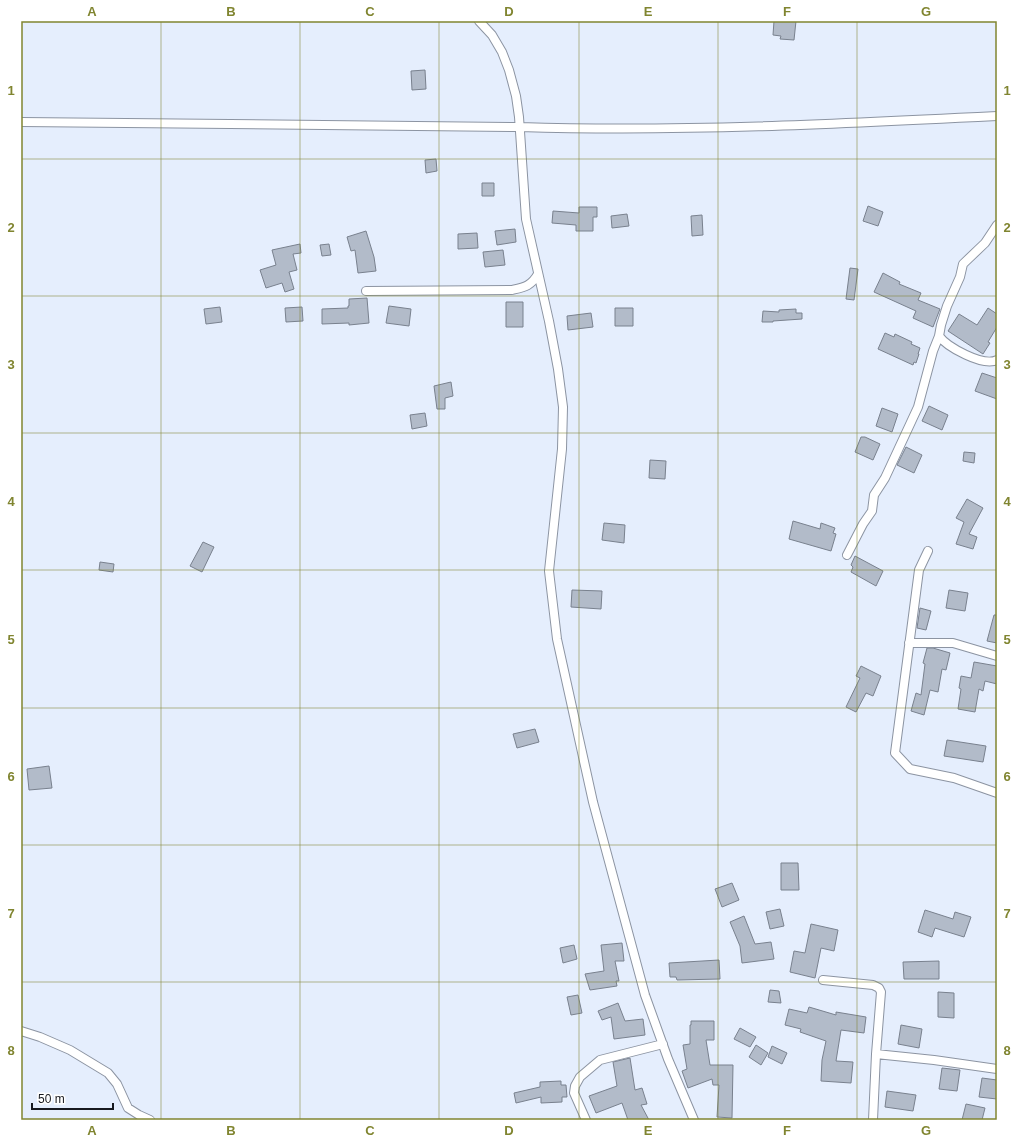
<svg xmlns="http://www.w3.org/2000/svg" width="1018" height="1141" font-family="Arial,sans-serif">
  <style>
    .building { fill: #b2bbc9; stroke: #79818e }
    .lines { fill: none; stroke-linecap: round; stroke-linejoin: round }
    .street-casing { stroke: #8c94a2; stroke-width: 10 }
    .street { stroke: #fff; stroke-width: 8 }
    .grid { fill: none; stroke: #808530; stroke-width: 1; stroke-opacity: 0.55 }
    .neatline { fill: none; stroke: #808530; stroke-width: 1.5 }
    .grid-label { font-size: 13px; text-anchor: middle; font-weight: bold; fill: #808530 }
  </style>
  <rect width="100%" height="100%" fill="#e5eefd"/>
  <path class="building" d="M774 21H796L794 40 780 39 781 36 773 35Z
    M425 70 426 89 412 90 411 71Z
    M436 159 437 171 426 173 425 160Z
    M482 183H494V196H482Z
    M868 206 883 212 878 226 863 221Z
    M579 207H597V217H593V231H576V225L552 223 553 211 579 213Z
    M627 214 629 226 612 228 611 216Z
    M702 215 703 235 692 236 691 216Z
    M515 229 516 242 497 245 495 231Z
    M366 231 374 257 376 271 358 273 355 250 351 251 347 237Z
    M477 233 478 248 458 249V234Z
    M300 244 301 253 293 254 297 270 289 272 294 289 285 292 282 283 266 288 260 270 276 265 272 250Z
    M329 244 331 255 322 256 320 245Z
    M503 250 505 265 485 267 483 252Z
    M850 268 858 269 854 300 846 299Z
    M883 273 900 282 899 284 921 293 918 300 940 309 933 327 913 318 916 311 874 292Z
    M367 298 369 323 349 325V323L322 324V309L348 308V306H349V299Z
    M506 302H523V327H506Z
    M389 306 411 309 409 326 386 323Z
    M220 307 222 322 206 324 204 309Z
    M302 307 303 321 286 322 285 308Z
    M615 308H633V326H615Z
    M988 308 997 314V327L988 342 990 343 983 354 948 331 959 314 977 325Z
    M796 309V313H802V319L773 321V322H762L763 311 779 312V310Z
    M591 313 593 327 568 330 567 316Z
    M885 333 894 337 895 334 912 342 911 344 920 348 918 354H919L916 363 914 362 913 365 878 349Z
    M982 373 997 378V399L975 391Z
    M451 382 453 396 445 398V409H437L434 386Z
    M929 406 948 415 942 430 922 421Z
    M882 408 898 414 892 432 876 426Z
    M425 413 427 426 412 429 410 415Z
    M861 437H865L880 444 873 460 855 452Z
    M906 447 922 455 914 473 897 465Z
    M964 452 975 453 974 463 963 461Z
    M650 460 666 461 665 479 649 478Z
    M967 499 983 508 969 534 977 537 973 549 956 544 964 522 956 518Z
    M793 521 820 529 821 523 835 528 833 533 836 534 831 551 789 539Z
    M604 523 625 525 624 543 602 540Z
    M203 542 214 547 202 572 190 566Z
    M855 556 883 571 876 586 851 572 853 567 851 565Z
    M100 562 114 564 113 572 99 570Z
    M572 590 602 591 601 609 571 607Z
    M949 590 968 593 965 611 946 608Z
    M920 608 931 611 926 630 917 628Z
    M994 615H997V643L987 641Z
    M927 648H933L950 653 946 670 942 669 938 692 930 690 924 715 911 711 916 693 921 695 925 664 923 663Z
    M974 662 997 666V684L985 681 983 691 979 689 975 712 958 709 961 689 959 688 961 676 971 678Z
    M861 666 881 676 873 696 866 693 856 712 846 707 860 678 856 676Z
    M535 729 539 742 517 748 513 734Z
    M947 740 986 746 983 762 944 756Z
    M49 766 52 788 29 790 27 769Z
    M781 863H798L799 890H781Z
    M732 883 739 900 722 907 715 889Z
    M780 909 784 926 770 929 766 912Z
    M925 910 953 919 955 912 971 917 964 937 935 928 932 937 918 932Z
    M744 916 755 944 771 942 774 959 742 963 740 946 730 922Z
    M811 924 838 930 834 951 821 948 815 978 790 972 794 951 805 953Z
    M622 943 624 961H615L619 981H616L617 986 590 990 585 974 604 971 601 945Z
    M574 945 577 959 563 963 560 948Z
    M719 960 720 979 677 980 676 977H670L669 963Z
    M939 961V979H904L903 962Z
    M770 990 779 991 781 1003 768 1002Z
    M938 992 954 993V1018L938 1017Z
    M578 995 582 1013 571 1015 567 997Z
    M618 1003 625 1021 643 1019 645 1035 614 1039 611 1017 602 1020 598 1011Z
    M809 1007 836 1015V1012L866 1017 864 1033 841 1030 836 1061 853 1062 851 1083 821 1081 822 1060 826 1041 800 1032 801 1029 785 1025 789 1009 807 1013Z
    M691 1021H714V1040H706L710 1065H733L732 1118 717 1117 719 1085H713L712 1079 688 1088 682 1071 687 1069 683 1045 690 1044V1025H691Z
    M901 1025 922 1029 919 1048 898 1044Z
    M740 1028 756 1037 750 1047 734 1039Z
    M756 1045 768 1053 761 1065 749 1057Z
    M772 1046 787 1053 782 1064 768 1057Z
    M630 1058 635 1090 642 1088 647 1104 641 1105 649 1120H628L622 1103 596 1113 589 1096 617 1086 613 1062Z
    M942 1068 960 1070 957 1091 939 1089Z
    M982 1078 997 1080V1099L979 1097Z
    M561 1081V1085H566L567 1097H562V1102L541 1103V1097L516 1103 514 1093 540 1087V1082Z
    M887 1091 916 1095 913 1111 885 1107Z
    M966 1104 985 1108 982 1120H962Z"/>
  <g class="lines">
    <g class="street-casing">
      <path id="street" d="M479 21 492 35 502 52 509 70 516 96 519 117 526 219 549 321 558 369 563 407 562 449 549 571 557 639 593 802 645 995 668 1059 694 1120
        M21 122 520 127C679 132 838 124 997 116
        M366 291 512 290C525 287 531 286 538 274
        M939 336C947 347 983 367 997 360
        M928 551 919 570 895 753 910 769 954 778 997 793
        M847 555 863 524 872 511 874 495 885 478 918 407 933 351 939 336 941 325 947 306 960 277 963 264 985 243 997 225
        M909 643H953L997 656
        M823 980 873 985 879 988 881 992 876 1054 873 1120
        M21 1031 40 1037 70 1050 108 1073 117 1084 128 1108 139 1115 150 1120
        M876 1054 934 1060 997 1069
        M586 1120 574 1093 575 1086 580 1077 600 1060 663 1044"/>
    </g>
    <use href="#street" class="street"/>
  </g>
  <path class="grid" d="M161 21V1120M300 21V1120M439 21V1120M579 21V1120M718 21V1120M857 21V1120M21 159H997M21 296H997M21 433H997M21 570H997M21 708H997M21 845H997M21 982H997"/>
  <rect width="1018" height="1141" fill="none" stroke="#ffffff" stroke-width="44"/>
  <path d="M32 1103v6h81v-6" fill="none" stroke="#17191f" stroke-width="2"/>
  <text x="38" y="1103" font-size="12" fill="#17191f" stroke="#ffffff" stroke-width="3" paint-order="stroke">50 m</text>
  <rect x="22" y="22" width="974" height="1097" class="neatline"/>
  <g class="grid-label">
    <text x="92" y="16">A</text>
    <text x="231" y="16">B</text>
    <text x="370" y="16">C</text>
    <text x="509" y="16">D</text>
    <text x="648" y="16">E</text>
    <text x="787" y="16">F</text>
    <text x="926" y="16">G</text>
    <text x="11" y="95">1</text>
    <text x="1007" y="95">1</text>
    <text x="11" y="232">2</text>
    <text x="1007" y="232">2</text>
    <text x="11" y="369">3</text>
    <text x="1007" y="369">3</text>
    <text x="11" y="506">4</text>
    <text x="1007" y="506">4</text>
    <text x="11" y="644">5</text>
    <text x="1007" y="644">5</text>
    <text x="11" y="781">6</text>
    <text x="1007" y="781">6</text>
    <text x="11" y="918">7</text>
    <text x="1007" y="918">7</text>
    <text x="11" y="1055">8</text>
    <text x="1007" y="1055">8</text>
    <text x="92" y="1135">A</text>
    <text x="231" y="1135">B</text>
    <text x="370" y="1135">C</text>
    <text x="509" y="1135">D</text>
    <text x="648" y="1135">E</text>
    <text x="787" y="1135">F</text>
    <text x="926" y="1135">G</text>
  </g>
</svg>
